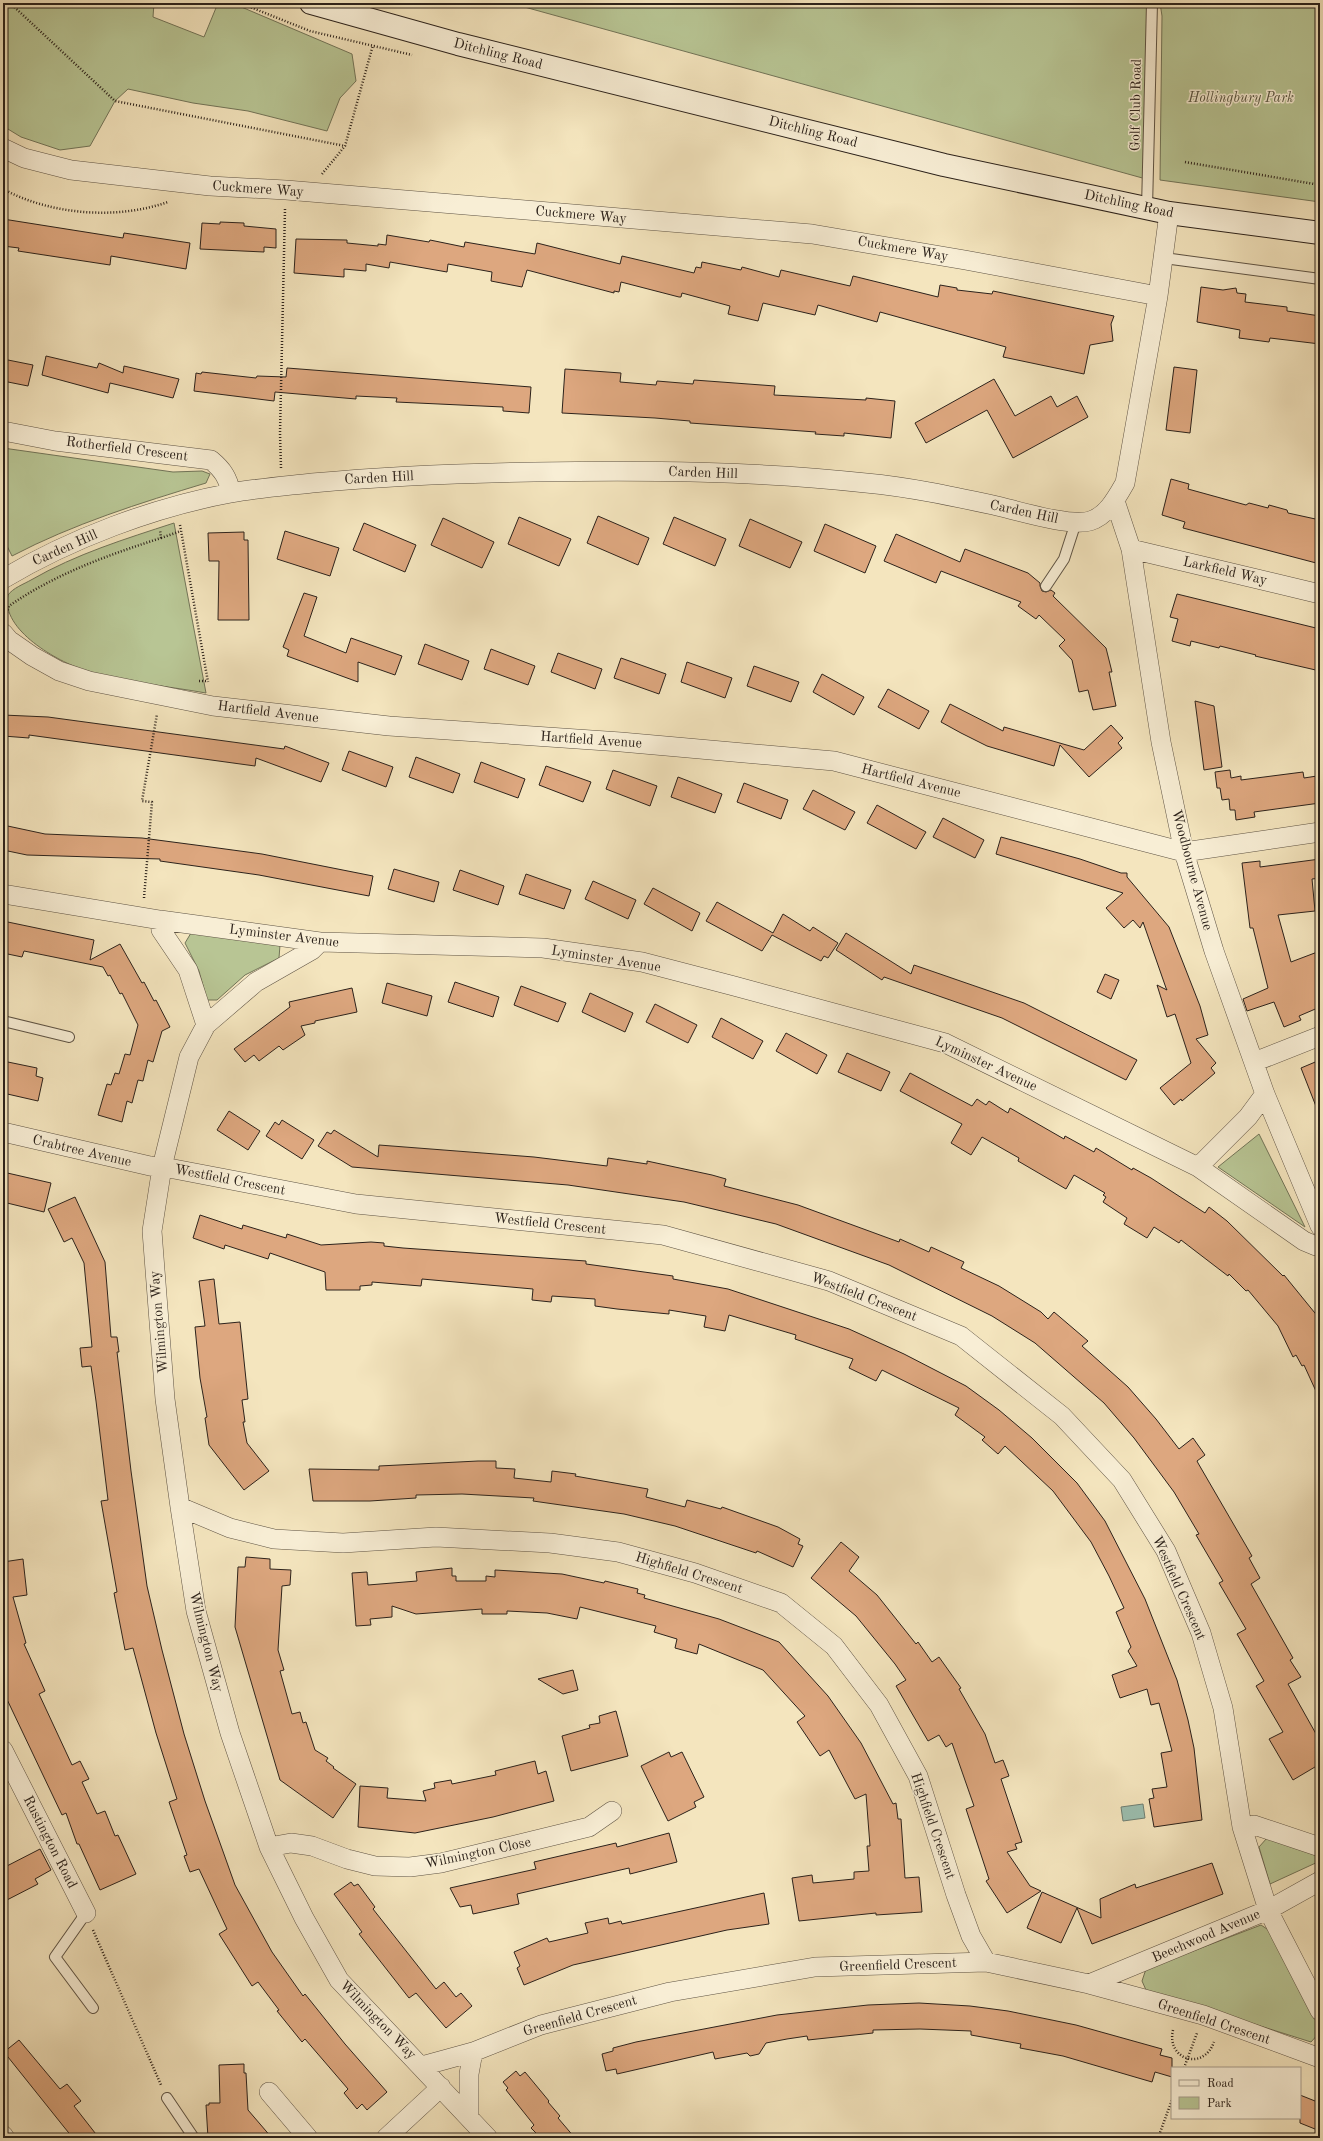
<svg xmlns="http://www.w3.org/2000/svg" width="1323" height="2141" font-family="'Old Standard TT',serif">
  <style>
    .green { fill: #b8c594; stroke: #727458 }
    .water { fill: #9cbfb0; stroke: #6f8074 }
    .building { fill: #dda77f; stroke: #2c221b }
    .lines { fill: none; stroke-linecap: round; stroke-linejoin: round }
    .lane-casing { stroke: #5e5344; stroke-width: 12 }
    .street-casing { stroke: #5e5344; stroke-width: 20 }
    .secondary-casing { stroke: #2c221b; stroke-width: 24 }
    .path { stroke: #2c221b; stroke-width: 2.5; stroke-dasharray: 1 2; stroke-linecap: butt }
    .lane { stroke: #f8eed5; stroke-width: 10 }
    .street { stroke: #f8eed5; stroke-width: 19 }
    .secondary { stroke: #f8eed5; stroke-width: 22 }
    .labels { text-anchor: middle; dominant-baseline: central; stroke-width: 3; stroke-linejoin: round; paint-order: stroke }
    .street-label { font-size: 14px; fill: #2c221b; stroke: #f8eed5 }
    .park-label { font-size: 14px; font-style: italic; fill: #56533f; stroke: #f8eed5 }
  </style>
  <rect width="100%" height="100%" fill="#f4e5be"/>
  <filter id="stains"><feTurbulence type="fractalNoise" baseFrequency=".005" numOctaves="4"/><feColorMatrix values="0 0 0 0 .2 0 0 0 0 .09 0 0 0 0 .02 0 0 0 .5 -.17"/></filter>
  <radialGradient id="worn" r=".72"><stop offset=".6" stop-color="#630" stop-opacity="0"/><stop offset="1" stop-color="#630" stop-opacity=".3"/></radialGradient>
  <path class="green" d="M3 3H154L153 17 204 37 218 3H232L352 54 356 81 340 98 327 131 248 111 193 103 128 89 115 101 90 146 60 150 21 137 3 126Z
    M510 3H1148L1146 179Z
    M1160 3H1320V202L1160 180 1162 16Z
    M3 448 173 472 202 471 210 474 206 483C140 503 73 524 12 556L3 538Z
    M174 523 206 693C167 686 121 682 84 670 59 662 0 630 8 595 13 588 24 584 31 580 76 554 125 539 174 523Z
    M191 933 280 945 279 958 245 975 217 1000H207L199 971 185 943Z
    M1259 1134 1305 1227 1218 1167Z
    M1267 1838 1320 1856V1861L1270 1884 1259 1847Z
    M1261 1925 1270 1931 1320 2023V2032L1311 2042 1146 1990 1142 1981 1146 1969Z"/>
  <path class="water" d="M1143 1804 1145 1818 1123 1821 1121 1807Z"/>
  <path class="building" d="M3 219 123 238 124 233 190 243 186 269 111 256 110 265 18 251 19 248 3 246Z
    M220 222 244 223V226L276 229V248L264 247V252L200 249 202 223 220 224Z
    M387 235 429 242 430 240 464 247 465 242 535 254 537 243 620 264 622 256 694 273 696 267 701 268 702 262 741 270 742 267 779 277 781 270 850 286 853 276 938 297 940 285 957 288V290L992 294 993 291 1114 316 1111 324 1113 341 1090 345 1084 374 1003 357 1006 347 880 312 877 322 818 305 815 315 763 303 758 321 728 314 730 306 682 293 681 297H679L621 282 619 292 614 291V293L527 270 522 287 491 281 492 272 448 264 447 272 390 262 389 268 366 264V271L344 269V277L294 273 296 239 347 240V243L378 246V244L386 245Z
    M1201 287 1223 290 1236 288 1237 293 1246 294 1245 302 1287 307V311L1320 316V344L1270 338 1269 342 1239 338 1240 330 1197 322Z
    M46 356 97 368 99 363 123 373 124 366 179 379 173 398 110 383 108 393 42 375Z
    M3 359 33 365 28 386 3 381Z
    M1174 367 1197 370 1190 433 1166 430Z
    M287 368 531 387 529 413 503 411V407L396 402 397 398 356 396V399L275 392 274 401 194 391 196 373 201 374 202 372 256 378 257 376 286 377Z
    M565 369 621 373 620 382 656 385 657 381 693 384 694 380 775 386 774 395 866 400V398L895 401 891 438 844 433V436L815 434 816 432 690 423V421L655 418 562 413Z
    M994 379 1015 416 1051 396 1057 407 1077 396 1088 417 1013 458 987 410 926 443 915 423Z
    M1171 479 1189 484 1188 489 1246 505 1249 503 1268 508 1269 505 1287 510 1288 513 1320 520V564L1183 528 1185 522 1162 515Z
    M598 516 649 538 638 565 587 543Z
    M519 517 571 539 559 566 508 544Z
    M674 517 726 539 715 566 663 544Z
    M443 518 494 542 482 568 431 545Z
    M750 519 802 542 790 568 739 546Z
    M364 523 416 545 405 572 353 550Z
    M825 524 876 546 865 573 814 551Z
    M285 531 339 548 330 576 277 559Z
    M244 532V540H248L249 620H218L219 561H209L208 533Z
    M896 534 960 562 965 549 1028 573 1040 583V586L1042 591 1046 592 1051 590 1055 593 1053 596 1106 648 1112 672H1109L1116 706 1093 710 1088 690 1079 692 1072 660 1059 646 1065 640 1039 615 1036 619 1018 606 1021 602 941 571 936 583 884 561Z
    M304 593 317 597 304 636 346 653 351 638 402 656 395 675 358 662V682L287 656 289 650 283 647Z
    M1177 594 1320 629V671L1255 656 1256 655 1220 646 1219 648 1191 641 1190 646 1172 641 1178 619 1170 617Z
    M425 644 469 661 462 680 418 664Z
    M491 649 535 666 528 685 484 669Z
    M558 653 602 669 595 689 551 672Z
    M621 658 666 674 659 694 614 678Z
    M687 662 732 678 725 698 681 682Z
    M754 666 799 682 791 702 747 686Z
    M822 674 864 697 854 715 813 692Z
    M888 689 929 711 919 729 878 707Z
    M1195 701 1214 706 1222 767 1204 770Z
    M950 704 1003 731 1004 727 1084 750 1111 725 1123 738 1118 743 1122 748 1089 777 1060 745 1054 766 987 746 961 733 941 722Z
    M3 715 48 717 284 749 285 746 329 763 321 782 256 758 255 766 29 735V738L3 736Z
    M349 751 393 767 386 787 342 770Z
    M416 757 460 774 453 793 409 777Z
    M481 762 525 779 518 798 474 782Z
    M546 766 591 782 583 802 539 785Z
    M613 770 657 786 650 806 606 789Z
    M1230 770 1231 778 1241 776V780L1303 772 1304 778 1317 776V780H1320V803L1254 812 1255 817 1236 820 1235 810H1230L1229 799 1222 800 1220 788H1217L1215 772Z
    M678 777 722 794 715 813 671 797Z
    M744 783 788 800 781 819 737 802Z
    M813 790 855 812 845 830 803 809Z
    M877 805 926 832 916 849 867 823Z
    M943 818 984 840 975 858 933 837Z
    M3 825 45 834 142 838 203 846 262 854 373 876 369 896 259 875 160 861V859L27 855 3 850Z
    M1001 837 1080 859 1121 873H1127V877L1169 927 1200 1006 1208 1035 1196 1039 1216 1063 1211 1068 1215 1073 1182 1101 1181 1099 1174 1105 1160 1088 1191 1063 1175 1014 1167 1017 1157 985 1167 990 1166 988 1143 922 1140 928 1133 920 1124 928 1106 908 1123 893 996 854Z
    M1320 859V878L1312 879 1315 911 1278 915 1291 962 1320 951V1007L1299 1016 1301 1020 1284 1027 1274 1002 1247 1011 1243 999 1268 988 1253 928H1250L1242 863 1260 861V867Z
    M394 869 439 882 434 902 388 889Z
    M460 870 504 886 498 905 453 890Z
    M526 874 571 890 564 909 519 894Z
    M593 881 636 900 628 919 585 899Z
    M653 888 700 913 692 931 644 904Z
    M717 902 773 933 783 914 810 931 813 927 838 943 828 958 824 956 821 961 772 935 762 951 706 921Z
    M3 921 94 940 90 960 120 944 142 983 144 982 154 1001 156 1000 170 1027 162 1031 153 1062 148 1060 143 1081 138 1080 132 1103 127 1101 122 1122 98 1115 107 1084 111 1085 115 1073 119 1074 125 1054 130 1055 138 1025 122 993 120 994 110 975 108 976 103 967 24 951 22 957 3 953Z
    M846 933 911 974 914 965 1024 1003 1137 1060 1126 1080 1002 1018 884 977 882 980 836 950Z
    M1105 974 1119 980 1111 999 1097 992Z
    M455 982 499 997 493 1017 448 1002Z
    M387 983 432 996 427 1016 382 1003Z
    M521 986 566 1003 558 1022 514 1005Z
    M352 988 357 1012 315 1021V1023L301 1026 305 1035 283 1050 279 1046 259 1061 254 1055 245 1062 234 1049 290 1007 289 1002Z
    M590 993 633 1013 625 1032 582 1012Z
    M655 1004 697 1025 688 1043 646 1022Z
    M721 1018 763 1041 753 1059 712 1037Z
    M786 1033 827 1055 817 1074 776 1051Z
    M847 1053 890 1072 881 1091 838 1072Z
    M1320 1060V1113L1319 1114 1301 1068Z
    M3 1061 37 1068 36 1076 43 1078 38 1101 3 1093Z
    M910 1073 972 1106 977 1099 986 1105 989 1101 1008 1113 1010 1108 1064 1139 1065 1136 1094 1152 1096 1148 1132 1170 1133 1168 1151 1178 1205 1213 1209 1207 1227 1221 1283 1276 1284 1275 1319 1318 1320 1400 1304 1365 1302 1366 1296 1355 1293 1357 1278 1326 1248 1290 1246 1291 1229 1274 1228 1276 1181 1240 1179 1243 1154 1227 1147 1238 1124 1224 1127 1218 1103 1202 1106 1197 1103 1195 1105 1193 1074 1175 1066 1189 1018 1161 1019 1158 982 1137 971 1155 951 1143 962 1124 900 1091Z
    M229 1111 260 1131 248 1150 217 1130Z
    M282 1120 314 1140 302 1159 266 1136 275 1122 279 1125Z
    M334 1130 378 1157 379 1145 534 1157 607 1166 608 1158 647 1164V1161L712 1175 726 1179 724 1186 798 1205 899 1242 900 1239 929 1252 931 1247 964 1262 961 1268 999 1286 1041 1312 1048 1319 1054 1312 1088 1341 1082 1346 1128 1387 1156 1419 1179 1449 1193 1438 1205 1455 1197 1461 1198 1463 1252 1556 1249 1558 1260 1578 1251 1584 1293 1658 1290 1660 1301 1677 1288 1684 1320 1741V1764L1293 1780 1269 1739 1283 1732 1256 1686 1264 1681 1237 1634 1246 1629 1219 1583 1223 1581 1196 1535 1199 1534 1174 1492 1134 1438 1104 1403 1035 1343 992 1316 889 1265 776 1224 684 1202 568 1185 352 1167 318 1146 327 1132 331 1134Z
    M3 1172 51 1183 44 1212 3 1202Z
    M75 1197 105 1262 111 1337H117L119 1352H117L131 1471 147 1586 162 1650 184 1734 205 1801 235 1885 272 1952 303 1996 305 1994 345 2044 387 2092 367 2110 362 2104 357 2109 344 2093 348 2089 305 2039 302 2042 277 2011 279 2010 258 1982 252 1986 219 1934 227 1929 199 1869 190 1872 184 1856 187 1855 169 1802 177 1799 156 1733 133 1648 125 1650 114 1593 117 1592 101 1501 108 1500 96 1401 91 1366 82 1367 80 1348 92 1347 84 1263 72 1238 64 1242 48 1209Z
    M200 1215 242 1229 243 1225 286 1238 287 1234 321 1245 371 1242 384 1243V1246L403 1248 586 1261V1264L673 1276V1279L728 1289 849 1329 904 1354 966 1386 999 1410 1032 1438 1077 1483 1105 1521 1145 1599 1177 1680 1188 1720 1194 1748 1202 1820 1154 1827 1149 1799 1154 1798 1152 1789 1167 1787 1161 1753 1172 1751 1159 1703 1151 1705 1147 1689 1120 1698 1117 1690 1112 1675 1137 1666 1128 1651 1131 1647 1116 1612 1124 1608 1109 1576 1091 1542 1053 1491 1005 1446 998 1454 982 1440 985 1437 955 1415 959 1408 882 1370 876 1381 849 1368 853 1359 795 1339 796 1335 729 1315 725 1331 704 1327 706 1316 669 1310V1314L617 1309 595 1306V1299L552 1296 551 1302 532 1300 533 1289 422 1279 421 1286 372 1282V1285L360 1286V1290H326L325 1272 270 1253 268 1259 225 1245 224 1249 193 1238Z
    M214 1279 219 1324 240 1322 248 1399 242 1400 245 1422H243L247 1443 269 1471 244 1490 209 1445 205 1418 207 1417 200 1378 195 1327 205 1326 199 1281Z
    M478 1461H496V1468L515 1469 514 1478 551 1482 552 1471 576 1474 575 1476 648 1489 646 1497 685 1507 687 1500 721 1509 722 1507 778 1527 800 1539 798 1544 803 1546 793 1567 757 1551 756 1553 675 1526 624 1514 533 1501 534 1498 462 1494 416 1495V1498L370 1501H313L309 1469 379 1470V1466Z
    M841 1542 859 1557 849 1571 877 1595 916 1644 918 1642 932 1662 939 1657 961 1688 959 1689 985 1734 995 1763 1003 1760 1009 1776 1001 1779 1022 1842 1015 1844 1017 1849 1007 1852 1030 1886 1041 1891 1007 1913 986 1881 989 1879 966 1809 974 1806 952 1743 946 1747 939 1735 928 1741 896 1686 906 1680 895 1664 856 1616 811 1578Z
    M246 1557 270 1559V1569L291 1570 290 1585 282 1586 278 1650 284 1670 280 1671 292 1714 300 1712 303 1723 306 1722 315 1750 328 1758 326 1761 334 1767 333 1768 356 1784 333 1818 280 1780 235 1627 238 1567H245Z
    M23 1559 27 1595 13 1597 26 1643 24 1644 45 1691 39 1694 72 1765 80 1761 89 1779 82 1782 97 1814 105 1811 115 1836 118 1835 136 1874 100 1890 79 1844H77L66 1813 62 1815 3 1691V1562Z
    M452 1568V1576H456V1581H486V1576L495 1577V1570L562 1574 604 1583 605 1581 638 1589 637 1593 645 1595 644 1598 719 1619 779 1642 828 1696 861 1743 893 1804 896 1803 898 1819H901L905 1878 919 1877 922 1912 876 1915V1913L799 1921 792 1878 812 1875 813 1883 854 1879V1872L869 1871 867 1846H870L866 1794 855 1799 829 1750 820 1756 797 1722 805 1716 763 1670 699 1644 697 1654 675 1648 677 1639 654 1632 656 1626 580 1607 577 1619 547 1613 507 1611V1614H482V1609L416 1614 392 1606V1617L370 1619 371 1625 356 1626 352 1573 367 1572 368 1585 417 1581 416 1572Z
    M573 1670 578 1690 563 1694 538 1679Z
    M616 1711 628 1756 571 1771 562 1736 590 1728 589 1725 600 1723 599 1716Z
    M669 1752 671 1757 682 1752 704 1797 694 1802 696 1807 668 1821 641 1766Z
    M535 1761 538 1774 546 1771 554 1801 493 1817 415 1833 358 1827 360 1786 388 1788 387 1798 426 1801 423 1791 435 1788 434 1783 451 1780 452 1784 496 1775 495 1771Z
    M669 1833 677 1862 630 1874 629 1868 517 1894 519 1904 473 1914 471 1905 460 1907 450 1888 536 1869 534 1862 616 1843 617 1847Z
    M40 1849 51 1870 35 1879 38 1884 3 1902V1868Z
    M1212 1863 1223 1894 1092 1944 1077 1908 1061 1943 1027 1928 1042 1892 1101 1918 1100 1899 1135 1884 1136 1888Z
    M351 1882 354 1886 358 1884 375 1907 373 1909 436 1989 444 1982 456 1997 461 1993 472 2006 446 2028 416 1993 409 1998 359 1934 362 1932 334 1894Z
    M764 1893 769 1924 727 1930 573 1965 524 1985 517 1968 520 1966 514 1952 547 1938 549 1942 588 1933 585 1923 608 1918 609 1924 621 1921 622 1924Z
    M919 2003 970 2006 1008 2011 1076 2025 1162 2049 1160 2055 1172 2058V2077L1155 2072 1152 2082 1063 2056 1020 2048 1021 2044 971 2035V2031L920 2029 873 2030V2033L808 2040 807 2036 787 2039 766 2043 759 2054 750 2056 747 2053 715 2059 713 2052 617 2074 616 2069 606 2071 602 2054 613 2051V2048L636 2042 777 2015 868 2005Z
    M19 2040 60 2089 67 2084 81 2101 74 2106 99 2138H73L64 2127 4 2052Z
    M244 2064V2073H246L248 2110 272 2138H208L206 2105H209V2103H220L219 2065Z
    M516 2071 520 2076 525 2072 549 2101 548 2102 560 2116 558 2118 575 2138H541L531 2128 534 2125 506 2090 508 2088 503 2082Z
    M1300 2095 1320 2103V2131L1300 2123Z"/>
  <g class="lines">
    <g class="lane-casing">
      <path id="lane" d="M1147 208 1152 3
        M1164 258 1320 279
        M1046 586 1064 559 1076 522
        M3 1021 69 1037
        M86 1913 55 1957 93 2008
        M167 2098 194 2138"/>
    </g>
    <g class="street-casing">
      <path id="street" d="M3 148 24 158 71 170 210 186 286 190 812 234 965 260 1158 296
        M3 431 55 441 211 460C223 470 228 478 231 493
        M1115 501 1131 549 1161 742 1184 852 1214 951 1265 1094 1320 1226
        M1131 549 1320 594
        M3 579C70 539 154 507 231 493 258 488 285 486 312 483 386 476 460 473 534 472 645 470 756 471 866 483 909 487 951 496 993 505 1016 510 1069 527 1090 521 1107 516 1117 497 1125 483L1158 296 1169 213
        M3 633 9 640 32 656 59 671 89 681 213 706 389 726 621 742 834 761 1184 852 1320 832
        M3 894 160 920 320 942 543 948 642 962 734 986 945 1043 1198 1167 1304 1241 1316 1246 1320 1245
        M160 920 161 930 188 970 206 1025
        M320 942 312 950 256 982 206 1025 189 1057 162 1167 152 1231 165 1399 180 1507 196 1611 230 1733 269 1847 304 1918 339 1980 488 2138
        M1254 1062 1320 1036
        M3 1132 150 1166 174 1169 356 1204 663 1235 829 1281 961 1336 1062 1416 1122 1480 1166 1551 1201 1633 1223 1708 1242 1827 1268 1910 1320 2011
        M1198 1167 1248 1117 1265 1094
        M180 1507 230 1528 274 1539 343 1543 436 1537 550 1543 618 1552 695 1573 781 1603 834 1646 879 1705 918 1776 956 1895 971 1936 986 1962
        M3 1750 86 1913
        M1242 1827 1254 1825 1320 1847
        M269 1847 291 1843 312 1846 347 1859 375 1866 410 1867 441 1863 589 1827 612 1811
        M1089 1984 1268 1910 1320 1881
        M422 2066 473 2052 541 2025 670 1992 815 1967 986 1962 1089 1984 1203 2015 1320 2058
        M269 2092 308 2138
        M469 2116V2074L473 2052
        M3 2135 5 2138
        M386 2138 441 2087"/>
    </g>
    <g class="secondary-casing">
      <path id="secondary" d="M311 3 458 44 944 165 1169 213 1320 233"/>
    </g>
    <path class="path" d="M10 3 115 101 345 146
      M240 3 310 31 412 55
      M1185 162 1320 185
      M322 174 345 146 373 45
      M3 189C51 215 117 220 168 202
      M281 468 280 433 285 209
      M180 525 208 682
      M161 538 181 531
      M3 550 6 556
      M7 613 9 606C55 574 108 555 161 538L160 530
      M199 681H208
      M144 898 152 802 142 801 157 714
      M93 1930 161 2085
      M1173 2030C1166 2059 1203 2072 1214 2042
      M1184 2068 1197 2033
      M1158 2138 1172 2100"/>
    <use href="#lane" class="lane"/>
    <use href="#street" class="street"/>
    <use href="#secondary" class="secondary"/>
  </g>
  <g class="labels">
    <g class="street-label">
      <text transform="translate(498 54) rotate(14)">Ditchling Road</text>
      <text transform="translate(1136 105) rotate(-89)">Golf Club Road</text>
      <text transform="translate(813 132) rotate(14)">Ditchling Road</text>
      <text transform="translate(258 189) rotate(4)">Cuckmere Way</text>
      <text transform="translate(1129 204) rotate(12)">Ditchling Road</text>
      <text transform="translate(581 215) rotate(5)">Cuckmere Way</text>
      <text transform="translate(903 249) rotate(10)">Cuckmere Way</text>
      <text transform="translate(127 449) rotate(7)">Rotherfield Crescent</text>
      <text transform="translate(703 473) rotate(2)">Carden Hill</text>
      <text transform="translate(379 478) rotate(-3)">Carden Hill</text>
      <text transform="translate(1024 512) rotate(12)">Carden Hill</text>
      <text transform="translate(65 548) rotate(-24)">Carden Hill</text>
      <text transform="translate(1225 571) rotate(13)">Larkfield Way</text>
      <text transform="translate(268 712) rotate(7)">Hartfield Avenue</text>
      <text transform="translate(591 740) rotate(4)">Hartfield Avenue</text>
      <text transform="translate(911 781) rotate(14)">Hartfield Avenue</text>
      <text transform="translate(1192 870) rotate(75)">Woodbourne Avenue</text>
      <text transform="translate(284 936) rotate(7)">Lyminster Avenue</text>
      <text transform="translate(606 959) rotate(9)">Lyminster Avenue</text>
      <text transform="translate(986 1064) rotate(25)">Lyminster Avenue</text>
      <text transform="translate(82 1151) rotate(13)">Crabtree Avenue</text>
      <text transform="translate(230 1180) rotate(11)">Westfield Crescent</text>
      <text transform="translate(550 1224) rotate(6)">Westfield Crescent</text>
      <text transform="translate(864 1297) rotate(21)">Westfield Crescent</text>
      <text transform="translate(159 1322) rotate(-95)">Wilmington Way</text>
      <text transform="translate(689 1573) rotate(17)">Highfield Crescent</text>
      <text transform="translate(1179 1588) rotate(66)">Westfield Crescent</text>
      <text transform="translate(206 1642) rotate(76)">Wilmington Way</text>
      <text transform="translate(933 1826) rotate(71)">Highfield Crescent</text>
      <text transform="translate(50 1842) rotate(63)">Rustington Road</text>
      <text transform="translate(478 1853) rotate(-12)">Wilmington Close</text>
      <text transform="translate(1206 1936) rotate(-23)">Beechwood Avenue</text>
      <text transform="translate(898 1965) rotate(-2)">Greenfield Crescent</text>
      <text transform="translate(580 2016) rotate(-16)">Greenfield Crescent</text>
      <text transform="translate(378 2020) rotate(46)">Wilmington Way</text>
      <text transform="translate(1214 2022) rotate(18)">Greenfield Crescent</text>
    </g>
    <g class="park-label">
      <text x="1241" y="98">Hollingbury Park</text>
    </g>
  </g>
  <rect width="1323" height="2141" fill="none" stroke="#f4e5be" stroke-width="16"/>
  <rect x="4" y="4" width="1315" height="2133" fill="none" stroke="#2c221b" stroke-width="2"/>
  <rect x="8" y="8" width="1307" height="2125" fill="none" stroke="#2c221b"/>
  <rect x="1171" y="2067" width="130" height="52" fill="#f8eed5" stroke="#a69c8b"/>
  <rect x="1179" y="2080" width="20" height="6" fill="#f8eed5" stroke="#a69c8b"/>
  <text x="1207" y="2087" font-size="12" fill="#2c221b">Road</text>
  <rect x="1179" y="2097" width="20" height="12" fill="#b8c594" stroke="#a69c8b"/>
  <text x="1207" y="2107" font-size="12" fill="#2c221b">Park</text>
  <rect width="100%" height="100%" filter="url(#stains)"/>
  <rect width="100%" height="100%" fill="url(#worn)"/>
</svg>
